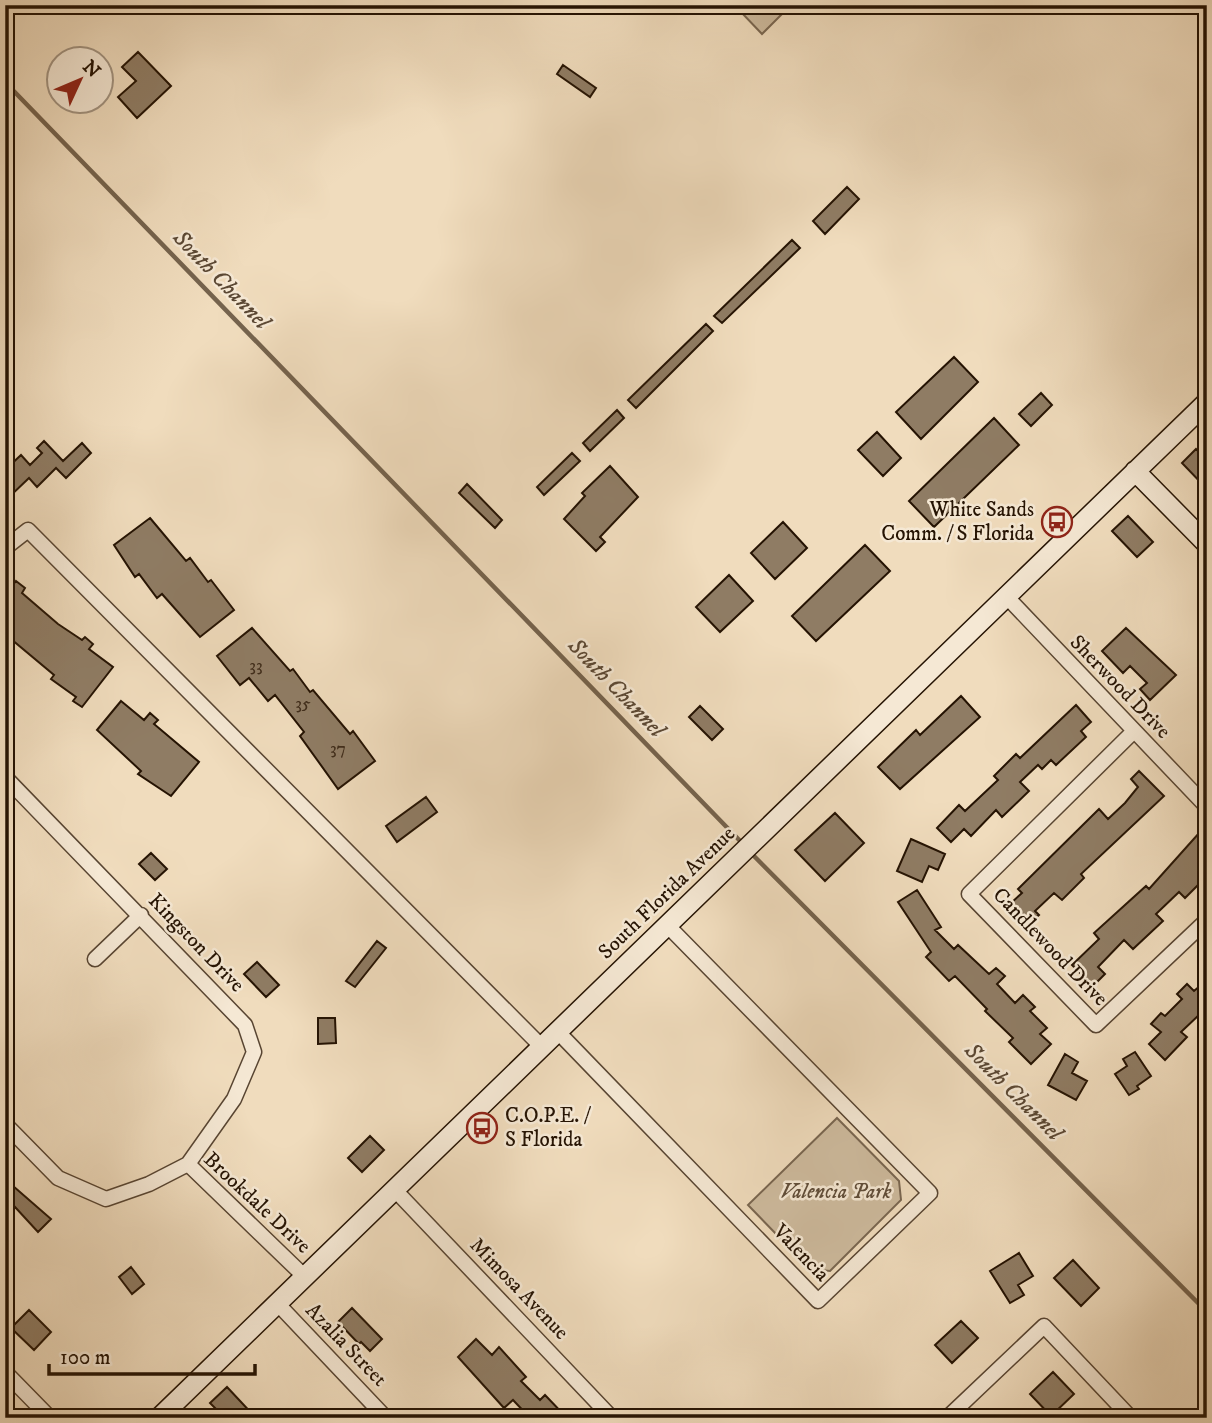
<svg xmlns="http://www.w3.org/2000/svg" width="1212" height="1423" font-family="'IM FELL DW Pica',serif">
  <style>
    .green { fill: #cdba9d; stroke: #796650; stroke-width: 2 }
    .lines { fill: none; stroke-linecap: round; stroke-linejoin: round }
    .stream { stroke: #75634d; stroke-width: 4.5 }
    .building { fill: #8f7c64; stroke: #251303; stroke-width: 2 }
    .street-casing { stroke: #584532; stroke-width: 17 }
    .secondary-casing { stroke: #251303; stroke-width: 22 }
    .street { stroke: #f5e8d4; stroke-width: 14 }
    .secondary { stroke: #f5e8d4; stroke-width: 19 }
    .labels { text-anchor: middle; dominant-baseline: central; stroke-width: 5; stroke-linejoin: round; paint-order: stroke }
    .number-label { font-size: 18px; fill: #402d1b }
    .poi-label { font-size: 21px; fill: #251303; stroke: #f5e8d4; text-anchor: end }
    .street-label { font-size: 21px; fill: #251303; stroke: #f5e8d4 }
    .park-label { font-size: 21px; font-style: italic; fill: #604d39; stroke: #f5e8d4 }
    .water-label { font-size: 23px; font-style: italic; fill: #5b4834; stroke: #f5e8d4 }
  </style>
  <rect width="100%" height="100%" fill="#f0dcbd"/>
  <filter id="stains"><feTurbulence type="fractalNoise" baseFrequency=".00286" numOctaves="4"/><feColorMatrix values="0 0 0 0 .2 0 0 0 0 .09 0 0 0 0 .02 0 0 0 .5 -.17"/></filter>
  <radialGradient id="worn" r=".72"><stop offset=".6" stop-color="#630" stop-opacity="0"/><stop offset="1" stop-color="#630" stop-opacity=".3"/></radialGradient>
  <path class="green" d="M746 5H791L762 34 740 11Z
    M837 1118 899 1181 901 1200 830 1271 810 1269 748 1205Z"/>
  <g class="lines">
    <path class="stream" d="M5 82 743 844
      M751 853 1207 1312"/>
  </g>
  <path class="building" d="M138 52 171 86 137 118 118 97 136 81 122 67Z
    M563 65 596 88 590 97 557 74Z
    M847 187 859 199 825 234 813 221Z
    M792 240 800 248 722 323 714 316Z
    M706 324 713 331 636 408 628 400Z
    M954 357 978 382 921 439 896 412Z
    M1041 393 1052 405 1031 426 1019 414Z
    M617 410 624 418 590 451 583 443Z
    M994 418 1019 445 934 527 909 501Z
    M877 432 901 458 883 476 858 450Z
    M44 441 63 461 82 443 91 453 66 478 56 468 37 487 29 478 5 501V470L21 455 30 465 42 453 37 448Z
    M1196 449 1207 460V489L1182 463Z
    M572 453 580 461 544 495 537 487Z
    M610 466 638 497 600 537 605 542 596 551 564 519 585 496 582 493Z
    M467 484 502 520 495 528 459 493Z
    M1128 516 1153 542 1137 557 1112 531Z
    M150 518 186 561 190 558 208 582 211 580 234 610 200 637 162 594 157 598 139 574 135 577 114 545Z
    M783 522 807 548 775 579 751 553Z
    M865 545 890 571 816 641 792 616Z
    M729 575 753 601 720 632 696 607Z
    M16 581 25 588 22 593 58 624 82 640 85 637 93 644 89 649 113 667 82 707 73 701 76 697 51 679 54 675 5 634V595Z
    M252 628 290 671 293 669 310 692 313 690 350 734 353 731 375 761 338 789 300 736 304 732 275 695 268 701 249 678 240 685 217 656Z
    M1126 628 1176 675 1150 700 1140 689 1147 683 1130 666 1123 673 1102 651Z
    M961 696 980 717 900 789 878 767 916 730 920 735Z
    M121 701 144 720 150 713 158 720 154 724 199 762 171 796 138 774 141 771 97 730Z
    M1076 705 1091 722 1081 731 1086 737 1056 765 1051 760 1042 769 1038 765 1020 782 1029 791 1002 817 996 810 971 836 964 829 951 842 937 828 959 805 965 811 998 780 994 776 1016 754 1020 758Z
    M700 706 723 729 712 740 689 717Z
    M1139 771 1164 796 1081 874 1084 878 1062 900 1054 893 1035 911 1039 915 1030 923 1011 903 1022 893 1018 889 1099 809 1108 819 1125 803 1138 787 1131 779Z
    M426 797 437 812 397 842 386 826Z
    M835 813 864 843 825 881 795 850Z
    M1200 832 1207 839V876L1185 898 1179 892 1156 914 1163 921 1133 949 1124 940 1098 967 1105 974 1093 986 1072 965 1099 939 1094 933 1146 886 1149 889Z
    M911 839 945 854 938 870 929 866 922 882 897 871Z
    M151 853 167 869 155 880 139 864Z
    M917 890 941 927 935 930 954 949 958 945 989 974 996 968 1005 976 997 984 1015 1003 1023 995 1035 1007 1030 1011 1047 1028 1040 1034 1051 1044 1031 1064 1009 1042 1013 1038 985 1011 987 1009 955 976 949 981 926 957 931 952 898 902Z
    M377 941 386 948 355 987 346 981Z
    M257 962 279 985 266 997 244 974Z
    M1207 980V1021L1200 1014 1181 1032 1187 1037 1165 1060 1149 1044 1161 1032 1151 1024 1161 1013 1165 1016 1182 999 1177 994 1187 984 1194 991Z
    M318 1018H335L336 1043 318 1044Z
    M1135 1052 1151 1076 1137 1086 1139 1089 1129 1095 1115 1074 1127 1066 1123 1059Z
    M1065 1054 1078 1062 1072 1073 1087 1081 1076 1100 1048 1085Z
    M370 1136 384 1150 362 1172 348 1158Z
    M5 1179 51 1219 38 1232 15 1207 5 1217Z
    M1019 1253 1033 1276 1018 1285 1024 1295 1010 1303 990 1271Z
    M1073 1260 1099 1288 1081 1306 1054 1278Z
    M131 1267 144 1284 132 1294 119 1277Z
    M352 1308 382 1339 370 1351 361 1342 359 1344 338 1322Z
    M29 1310 51 1332 34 1350 11 1328Z
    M961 1321 978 1338 952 1363 935 1345Z
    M476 1339 492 1355 499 1347 526 1377 521 1381 540 1400 545 1395 567 1418H530L513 1400 504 1408 458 1357Z
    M1053 1372 1074 1394 1051 1416 1030 1394Z
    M227 1387 256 1418H225L210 1403Z"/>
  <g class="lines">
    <g class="street-casing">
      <path id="street" d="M5 548 28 530 542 1047
        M1005 595 1207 807
        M1133 732 969 894 1096 1025 1207 920
        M5 777 245 1025 254 1052 234 1099 188 1164
        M95 959 141 915
        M558 1032 818 1301 930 1193 666 924
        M5 1124 58 1178 106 1199 149 1184 188 1164 304 1276
        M395 1190 612 1418
        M276 1302 386 1418
        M5 1372 50 1418
        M170 1407 180 1418
        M947 1418 1044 1326 1131 1418"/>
    </g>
    <g class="secondary-casing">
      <path id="secondary" d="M1135 471 1207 544
        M159 1418 1207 402"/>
    </g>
    <use href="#street" class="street"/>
    <use href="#secondary" class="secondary"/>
  </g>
  <defs>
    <g id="bus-ring" transform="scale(1.575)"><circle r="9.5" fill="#f5e8d4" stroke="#8f2418" stroke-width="1.5"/><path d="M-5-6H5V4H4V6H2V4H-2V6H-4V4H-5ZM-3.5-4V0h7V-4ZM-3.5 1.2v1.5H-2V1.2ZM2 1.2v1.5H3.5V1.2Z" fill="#8f2418"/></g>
  </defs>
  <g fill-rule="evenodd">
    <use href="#bus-ring" x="1057" y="522"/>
    <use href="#bus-ring" x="482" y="1128"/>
  </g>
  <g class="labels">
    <g class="number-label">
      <text x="256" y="666">33</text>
      <text x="303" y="704">35</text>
      <text x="338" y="749">37</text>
    </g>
    <g class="poi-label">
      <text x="1034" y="510">White Sands<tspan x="1034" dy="24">Comm. / S Florida</tspan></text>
      <text x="505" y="1116" text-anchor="start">C.O.P.E. /<tspan x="505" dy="24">S Florida</tspan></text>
    </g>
    <g class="street-label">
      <text transform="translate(1120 687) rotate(46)">Sherwood Drive</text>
      <text transform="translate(667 893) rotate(-44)">South Florida Avenue</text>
      <text transform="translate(196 943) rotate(46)">Kingston Drive</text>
      <text transform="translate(1050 947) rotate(46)">Candlewood Drive</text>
      <text transform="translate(257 1203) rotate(43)">Brookdale Drive</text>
      <text transform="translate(801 1253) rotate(46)">Valencia</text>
      <text transform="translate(519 1289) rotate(46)">Mimosa Avenue</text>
      <text transform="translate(346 1345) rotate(46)">Azalia Street</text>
    </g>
    <g class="park-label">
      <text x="836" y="1192">Valencia Park</text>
    </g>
    <g class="water-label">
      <text transform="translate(221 280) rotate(46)">South Channel</text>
      <text transform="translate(616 688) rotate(46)">South Channel</text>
      <text transform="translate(1013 1092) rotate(45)">South Channel</text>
    </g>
  </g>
  <rect width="1212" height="1423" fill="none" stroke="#f0dcbd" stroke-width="28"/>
  <rect x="7" y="7" width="1198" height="1409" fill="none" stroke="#251303" stroke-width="3.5"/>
  <rect x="14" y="14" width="1184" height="1395" fill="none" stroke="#251303" stroke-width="2"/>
  <g transform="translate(80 80) rotate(46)"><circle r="33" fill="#f5e8d4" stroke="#a29380" stroke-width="2"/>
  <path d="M0-5L12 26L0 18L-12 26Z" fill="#8f2418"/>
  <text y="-10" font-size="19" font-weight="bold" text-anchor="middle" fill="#251303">N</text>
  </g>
  <path d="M49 1364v10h206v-10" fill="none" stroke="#251303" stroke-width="3.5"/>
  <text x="60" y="1364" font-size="21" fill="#251303" stroke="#f5e8d4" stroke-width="5" paint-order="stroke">100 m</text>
  <rect width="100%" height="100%" filter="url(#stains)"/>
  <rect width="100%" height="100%" fill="url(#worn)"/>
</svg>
